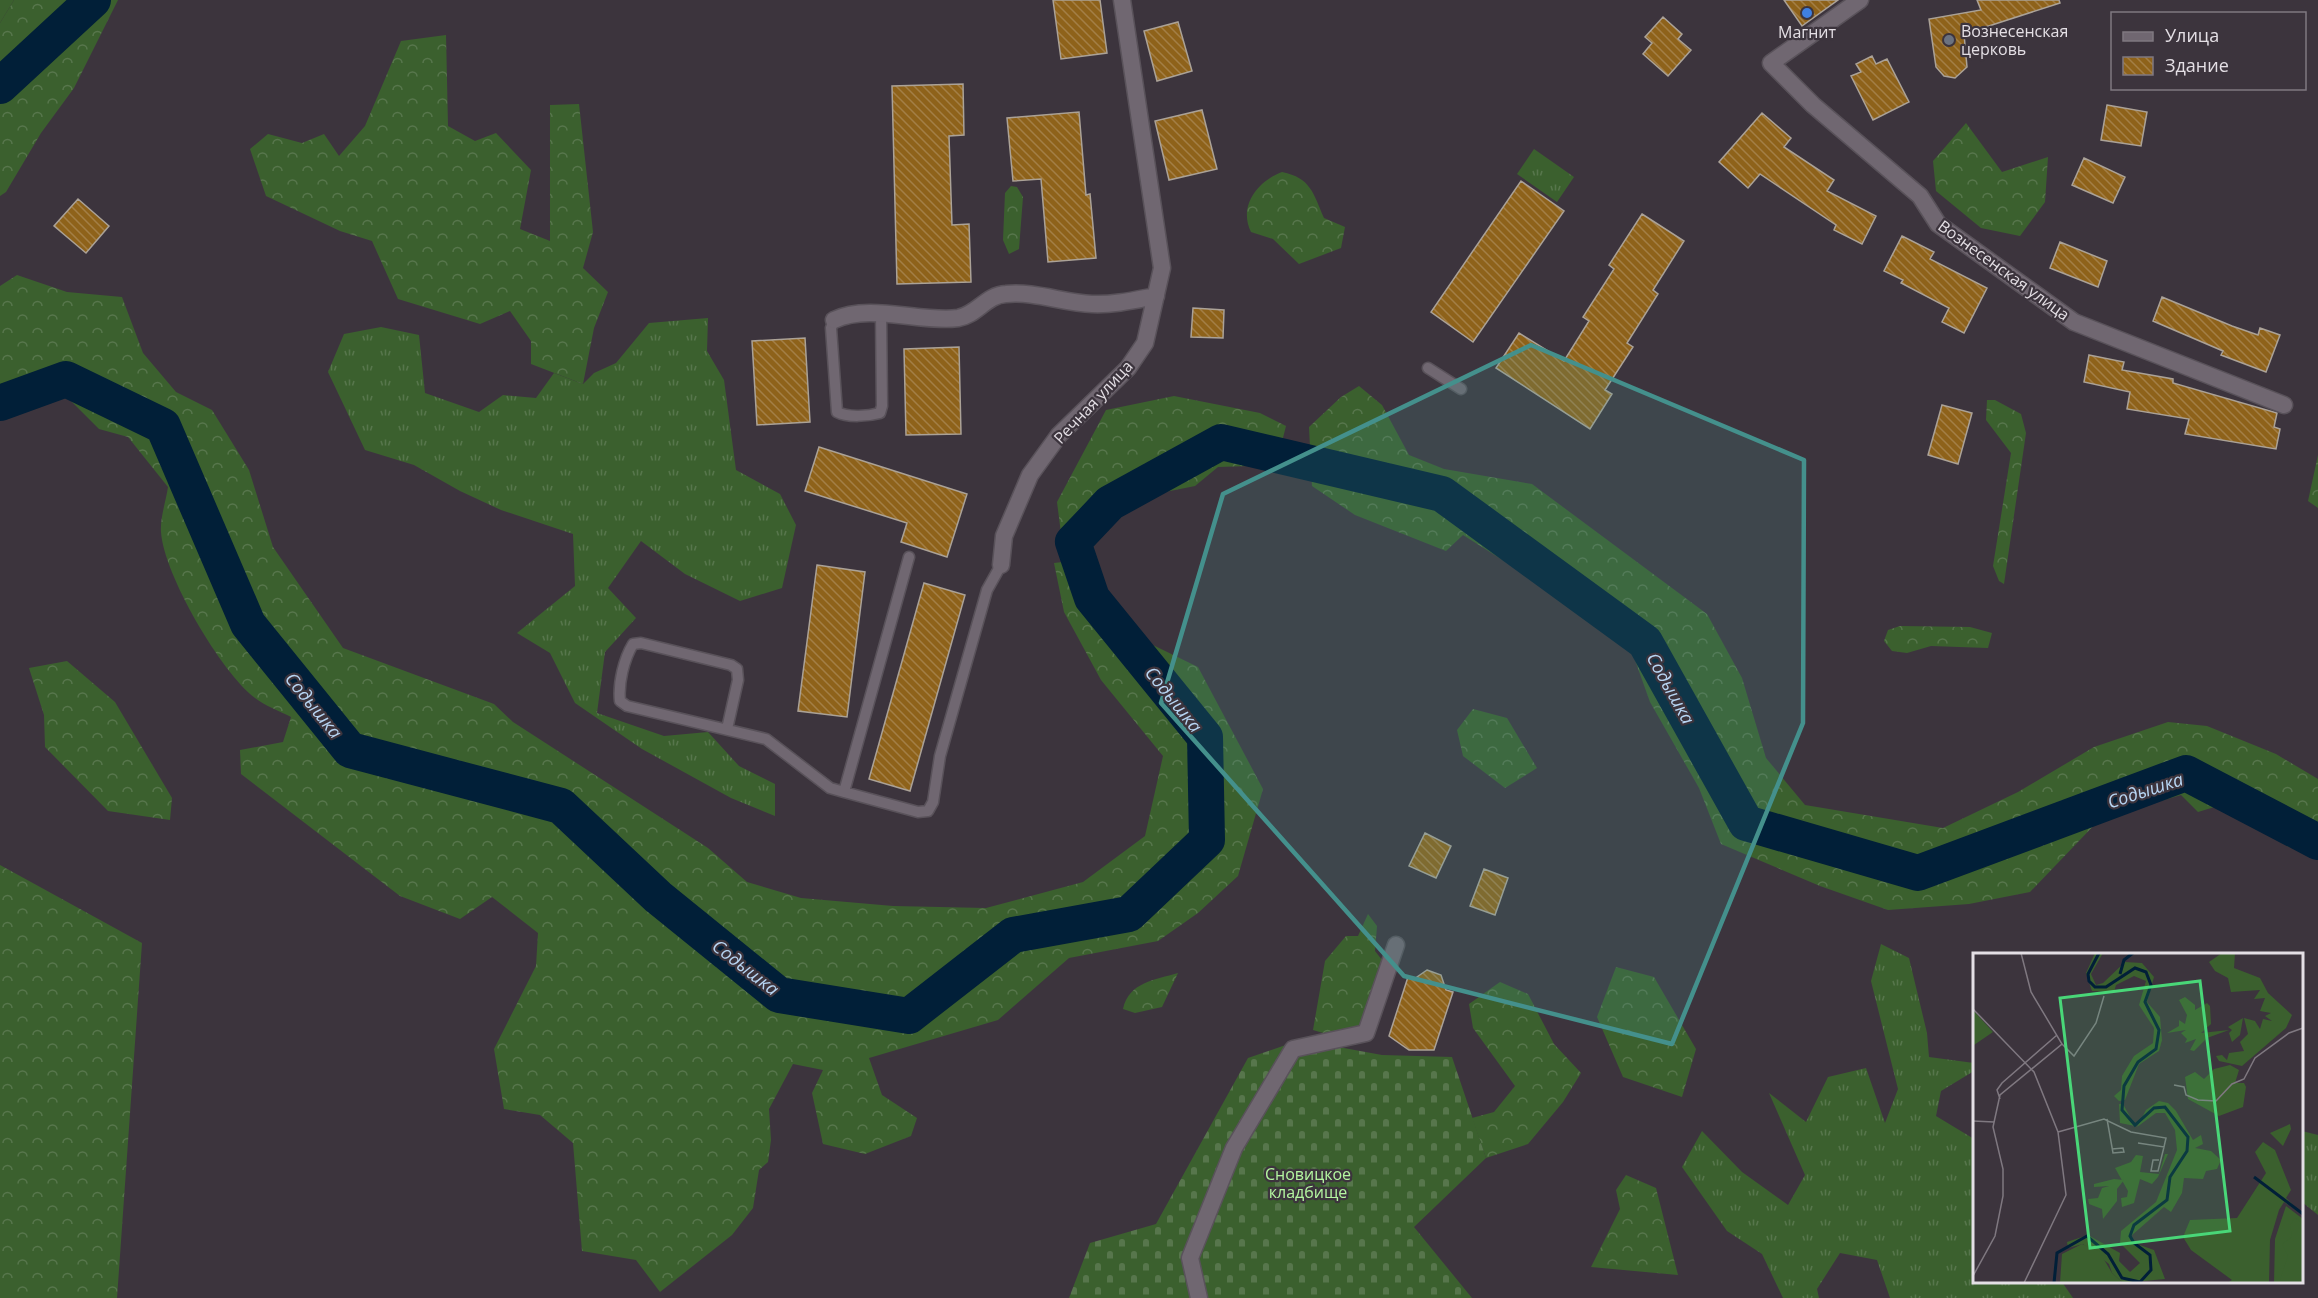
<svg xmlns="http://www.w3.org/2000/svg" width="2318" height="1298" font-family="'Open Sans',sans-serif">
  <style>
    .grass { fill: url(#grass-tufts) }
    .forest { fill: url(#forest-crowns) }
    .cemetery { fill: url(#cemetery-stones) }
    .garden { fill: #3b602e }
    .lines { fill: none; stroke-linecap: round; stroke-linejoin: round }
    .river { stroke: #011f38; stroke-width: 36 }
    .building { fill: url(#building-back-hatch); stroke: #aba297; stroke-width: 1.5 }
    .service-casing { stroke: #59525a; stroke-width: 13 }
    .minor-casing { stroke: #59525a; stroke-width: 19 }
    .service { stroke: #706771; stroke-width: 10 }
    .minor { stroke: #706771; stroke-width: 16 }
    .marked { fill: #44908c; fill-opacity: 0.2; stroke: #44908c; stroke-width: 4.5; stroke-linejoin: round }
    .shop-dot { fill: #3f7fe0; stroke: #3c343d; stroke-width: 2 }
    .worship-dot { fill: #6b7280; stroke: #3c343d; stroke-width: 2 }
    .labels { text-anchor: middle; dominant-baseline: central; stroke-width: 4.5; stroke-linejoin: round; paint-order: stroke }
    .poi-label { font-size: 16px; fill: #e4dfe5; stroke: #3c343d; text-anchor: start }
    .street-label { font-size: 16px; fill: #e4dfe5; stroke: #3c343d }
    .park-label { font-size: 16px; fill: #b4f6a0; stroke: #3c343d }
    .water-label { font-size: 18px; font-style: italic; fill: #b7d5f3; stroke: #3c343d }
    .inset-river { fill: none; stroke: #011f38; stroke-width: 3 }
    .inset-road { fill: none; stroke: #7f7880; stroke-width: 1.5 }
    .view { fill: #49d778; fill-opacity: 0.15; stroke: #49d778; stroke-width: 3 }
    .inset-edge { fill: none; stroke: #e4dfe5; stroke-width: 3 }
  </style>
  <defs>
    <pattern id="grass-tufts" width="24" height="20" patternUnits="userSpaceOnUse" patternTransform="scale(1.5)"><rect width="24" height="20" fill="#3b602e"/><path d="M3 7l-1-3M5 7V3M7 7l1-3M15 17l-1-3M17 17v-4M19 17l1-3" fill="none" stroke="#57764c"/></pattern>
    <pattern id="forest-crowns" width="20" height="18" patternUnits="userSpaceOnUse" patternTransform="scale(1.5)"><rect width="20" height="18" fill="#3b602e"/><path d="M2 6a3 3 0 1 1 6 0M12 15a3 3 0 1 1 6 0" fill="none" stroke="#57764c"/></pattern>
    <pattern id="cemetery-stones" width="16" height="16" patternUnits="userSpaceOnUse" patternTransform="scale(1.5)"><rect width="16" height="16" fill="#3b602e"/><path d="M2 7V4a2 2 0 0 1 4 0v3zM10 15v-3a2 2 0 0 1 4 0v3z" fill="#57764c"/></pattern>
    <pattern id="building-back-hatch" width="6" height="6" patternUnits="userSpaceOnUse" patternTransform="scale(1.5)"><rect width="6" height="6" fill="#8e621a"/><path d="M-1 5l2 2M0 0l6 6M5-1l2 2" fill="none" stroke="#a37f46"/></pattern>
  </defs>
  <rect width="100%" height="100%" fill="#3c343d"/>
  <path class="grass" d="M1534 149 1574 177 1557 202 1517 174Z
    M708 318 707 351 724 380 736 470 780 494 796 525 782 588 740 601 685 574 641 541 608 588 636 618 605 652 597 713 664 736 708 732 739 766 775 784V816L731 798 642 749 575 703 550 653 517 633 575 586 573 534 501 510 460 491 414 465 365 450 328 372 344 334 381 327 419 335 425 393 479 412 503 395 536 398 554 373 583 384 594 373 616 363 649 323Z
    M1881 944 1909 958 1927 1033 1929 1057 1974 1063V1071L1941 1091 1936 1116 1974 1139V1282H2062L2073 1298H1890L1877 1260 1840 1253 1817 1289 1819 1298H1783L1762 1254 1727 1231 1682 1167 1702 1131 1742 1172 1788 1205 1805 1175 1769 1093 1806 1122 1828 1077 1866 1068 1885 1123 1898 1089 1871 981Z
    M2302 1131 2318 1135V1215L2302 1202Z"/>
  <path class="forest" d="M14 0H118L74 88 41 133 6 192 0 196V23Z
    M446 35 448 126 475 141 496 133 531 170 520 229 550 241V105L579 104 593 232 583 268 608 292 594 328 583 384 531 364V341L510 311 480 324 398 299 372 241 340 231 266 196 250 149 268 134 302 143 324 134 339 156 365 126 401 41Z
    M1966 123 2002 172 2048 157 2045 202 2020 236 1981 228 1936 191 1933 161Z
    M1282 172C1311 178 1313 193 1324 218L1345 227 1341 248 1299 264 1273 239 1251 232C1238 206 1258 181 1282 172Z
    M1011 186 1017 187 1023 197 1019 249 1009 254 1003 240 1005 193Z
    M17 275 67 292 122 297 143 353 176 392 212 410 249 470 273 547 343 648 494 704 513 722 708 848 747 882 801 898 893 906 986 908 1083 882 1145 836 1163 756 1101 680 1064 612 1054 563 1071 561 1083 611 1198 667 1263 789 1238 876 1198 913 1158 941 1069 958 998 1020 869 1058 882 1095 917 1118 911 1136 865 1154 823 1144 812 1093 823 1070 793 1064 769 1109 771 1140 768 1162 759 1170 753 1208 732 1235 660 1292 636 1260 582 1251 573 1143 540 1115 504 1109 494 1049 536 966 538 933 492 897 460 919 400 896 241 774 240 750 283 742 291 717C280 711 265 706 255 698 221 672 164 575 161 532 160 518 166 501 168 487L128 437 99 429 66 396 65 379 0 403V286Z
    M1359 386 1382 405 1409 455 1444 469 1532 484 1707 614 1742 678 1766 758 1805 805 1943 828 2018 792 2094 747 2168 722 2207 726 2276 754 2318 779V856L2289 847 2221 805 2198 812 2181 795 2100 819 2030 892 1969 904 1888 910 1820 886 1721 844 1699 788 1650 702 1631 649 1542 585 1463 535 1446 551 1355 515 1312 486 1309 427 1341 397Z
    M1174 396 1260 413 1286 426 1276 465 1218 467 1195 486 1155 494 1062 541 1057 502 1106 410Z
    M1987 400H1995L2021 414 2026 433 2004 584 1999 581 1993 566 2011 453 1986 420Z
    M2318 455V508L2308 501Z
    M1900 626 1970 627 1992 633 1988 648 1931 646 1907 653 1892 651 1884 641 1888 630Z
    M67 661 115 702 172 798 170 820 108 811 45 747 44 715 29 668Z
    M1473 709 1507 718 1537 768 1505 788 1463 756 1457 730Z
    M0 865 142 943 117 1298H0Z
    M1368 914 1377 926 1375 951 1382 960 1368 1026 1340 1038 1313 1030 1325 961 1346 936H1358Z
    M1616 967 1654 977 1696 1049 1682 1097 1623 1077 1597 1017Z
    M1178 973 1162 1007 1135 1013 1123 1009C1129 982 1155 980 1178 973Z
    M1500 982 1528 994 1554 1044 1581 1073 1563 1102 1528 1144 1486 1158 1472 1118 1494 1112 1515 1086 1473 1028 1469 1004Z
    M1626 1175 1656 1188 1678 1275 1591 1267 1620 1209 1616 1190Z"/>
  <path class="cemetery" d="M1300 1040 1382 1055 1452 1057 1486 1158 1414 1227 1472 1298H1069L1090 1243 1156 1224 1248 1058Z"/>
  <path class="garden" d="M0 0H14L0 23Z"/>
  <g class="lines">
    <path class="river" d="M0 86 93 0
      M0 403 66 379 163 426 248 624 350 750 561 806 658 897 779 995 909 1016 1013 935 1129 914 1207 840 1205 737 1092 598 1073 542 1110 503 1221 442 1442 494 1645 642 1746 823 1918 873 2186 773 2318 842"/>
  </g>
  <path class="building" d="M1053 0H1100L1107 53 1061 59Z
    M1784 0H1838L1802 26Z
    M1977 0H2059L2060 3 1964 34 1967 67 1955 78 1944 76 1936 67 1929 19 1981 10Z
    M1663 17 1682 34 1678 39 1691 50 1668 76 1643 54 1652 43 1645 37Z
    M1178 22 1192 71 1157 81 1144 31Z
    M1872 56 1876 64 1887 59 1909 102 1873 120 1851 76 1861 72 1856 64Z
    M963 84 964 135 949 136 952 225 969 224 971 282 897 284 892 86Z
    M2107 105 2147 112 2141 146 2101 140Z
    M1202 110 1217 169 1169 180 1155 121Z
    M1079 112 1086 195 1090 194 1096 258 1048 262 1041 179 1013 181 1007 118Z
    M1762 113 1791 138 1784 147 1834 180 1827 191 1876 216 1862 244 1834 230 1836 225 1760 174 1748 188 1719 162Z
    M2084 158 2125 177 2113 203 2072 185Z
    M1521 181 1564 211 1473 342 1431 312Z
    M78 199 109 226 86 253 54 226Z
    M1642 214 1684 241 1653 290 1658 294 1627 343 1633 347 1605 390 1612 394 1590 429 1496 368 1519 333 1564 361 1589 321 1583 317 1614 269 1609 265Z
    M1902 236 1934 252 1930 259 1987 288 1964 333 1942 322 1949 308 1901 283 1903 280 1884 271Z
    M2060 242 2107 261 2098 287 2050 268Z
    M2162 297 2232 326 2258 335 2260 328 2280 335 2266 372 2221 355 2223 351 2153 321Z
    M1193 308 1224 310 1223 338 1191 337Z
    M805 338 810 422 757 425 752 341Z
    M959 347 961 434 906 435 904 349Z
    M2089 355 2124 362 2122 370 2173 379V383L2277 413 2274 427 2280 429 2276 449 2185 434 2189 419 2127 409 2130 392 2084 382Z
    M1942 405 1972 413 1958 464 1928 455Z
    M819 447 967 494 947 557 901 542 907 523 805 491Z
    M817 565 865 572 847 717 798 711Z
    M924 583 965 595 910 791 869 779Z
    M1425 833 1451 846 1436 878 1409 866Z
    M1484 869 1508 878 1495 915 1470 906Z
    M1427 970 1441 975 1446 990 1453 992 1434 1050H1409L1389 1036 1408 977 1414 979Z"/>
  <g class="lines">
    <g class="service-casing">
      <path id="service" d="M834 320 831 328 837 412C848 418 869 416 880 413L882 406 881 314
        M1428 368 1461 389
        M909 557 844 792 918 812 928 811 933 802 940 756 987 590 1001 565
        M727 729 738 680 737 669 731 665 641 643 633 644C624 659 618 683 620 701L627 706 766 739 830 788 844 792"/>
    </g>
    <g class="minor-casing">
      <path id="minor" d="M1860 0 1771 63 1813 105 1920 196 1938 224 2074 322 2284 405
        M834 320C870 303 921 323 958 318 977 315 986 295 1006 294 1034 291 1064 303 1092 304 1114 305 1135 300 1156 296
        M1001 565 1004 536 1030 475 1059 435 1128 368 1145 343 1162 268 1122 0
        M1199 1298 1190 1258 1234 1148 1293 1049 1366 1033 1396 945"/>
    </g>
    <use href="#service" class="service"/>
    <use href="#minor" class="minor"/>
  </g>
  <path class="marked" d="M1531 345 1804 460 1803 723 1672 1044 1404 976 1161 703 1223 494Z"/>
  <circle class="shop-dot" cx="1807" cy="13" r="6"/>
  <circle class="worship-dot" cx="1949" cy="40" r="6"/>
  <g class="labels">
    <g class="poi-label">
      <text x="1961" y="31">Вознесенская<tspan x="1961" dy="18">церковь</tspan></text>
      <text x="1807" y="32" text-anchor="middle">Магнит</text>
    </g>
    <g class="street-label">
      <text transform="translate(2004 270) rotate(36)">Вознесенская улица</text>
      <text transform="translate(1093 402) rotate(-47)">Речная улица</text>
    </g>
    <g class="park-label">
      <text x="1308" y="1174">Сновицкое<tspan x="1308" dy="18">кладбище</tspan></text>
    </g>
    <g class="water-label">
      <text transform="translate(1671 688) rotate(61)">Содышка</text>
      <text transform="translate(1174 699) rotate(51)">Содышка</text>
      <text transform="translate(314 705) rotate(51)">Содышка</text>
      <text transform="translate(2145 790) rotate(-18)">Содышка</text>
      <text transform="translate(746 967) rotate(38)">Содышка</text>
    </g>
  </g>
  <g transform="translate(1973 953)">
    <rect width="330" height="330" fill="#3c343d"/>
    <path d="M212 44 222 52V57L234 50 237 53 238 71 228 80 256 77 234 85 221 98 217 97 223 86 212 90 214 86 208 80 213 77 194 80 206 73V67L212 71 214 62 206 47ZM192 201H195L185 224 179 231 167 226 161 250 149 254 148 245 154 244 155 238 142 215 158 209 163 202 170 203 167 219 186 221ZM313 253 330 266V330H301L302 286Z" fill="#3b602e"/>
    <path d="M122 0H130L118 21 123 32 130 30 152 9 169 10 181 24 174 49 187 64 189 87 186 98 166 111 152 147 146 148 141 143 148 137 149 123 161 103 180 90 181 75 166 52 173 28 161 23 143 32 141 39 119 38 113 20ZM249 0H262L261 15 287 25 295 40 319 62 313 75 269 113 246 108 243 103 249 102 254 107 256 100 271 98 267 89 275 81 271 65 282 68 287 76 290 66 299 68 292 63 298 60 287 58 292 45 281 46 287 37 258 39 255 25 242 18 236 9ZM0 57 20 79 1 92 0 91ZM270 65 267 82 259 89 256 80 259 77 255 74ZM186 148 195 150 203 158 220 187 228 182 230 191 222 195 238 198 248 207 244 216 233 218 230 226 211 225 209 240 198 259 191 254 158 283 161 290 181 297 192 326 150 330 139 320 136 311 110 291 95 295 94 289 115 282 147 300 146 308 157 319 167 310 147 290 148 278 183 249 204 197 202 177 192 160H183L164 174 173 157ZM146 151H150L162 173 147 170ZM317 171 318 176 310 193 297 180ZM290 189 302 197 318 237 313 245 330 262 311 249 306 257 297 287 296 330H254L259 327 218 297 210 284 217 267 264 265 293 220 282 199ZM141 226 151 227 144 236V248L130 266 129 256 116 251 115 246 125 245 129 235 136 233 121 234V231ZM322 265 330 270V330H306L315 303 309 291 319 284 317 272Z" fill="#3b602e"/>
    <path d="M257 112 266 117 262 130H271L273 134 270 154 246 163 215 146 212 124 222 119 231 126 241 116Z" fill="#3b602e"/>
    <path d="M109 291 126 298 139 320 150 330H87L89 301Z" fill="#3b602e"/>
    <path class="inset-river" d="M147 21 151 7 160 0M281 224 330 261M81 330 84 300 114 283 135 301 149 325 167 329 178 317 177 302 161 290 157 283 161 272 194 247 197 224 214 198 215 184 192 154 181 155 162 172 149 157 151 133 165 109 183 96 186 77 172 49 178 32 173 19 162 15 133 34H122L116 28 115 21 126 0"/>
    <path class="inset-road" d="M0 56 61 119 85 179 93 242 51 330M89 91 101 103 123 70 131 43M201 132 211 134 213 142 225 147 243 148 259 131 271 126 282 105 316 80 330 75M27 146 24 137 29 130 84 82M134 166 140 200 151 199 150 195 139 196M0 168 21 169M85 179 131 166 158 179 193 185 191 194 165 190M186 207H180L178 218H185L191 194M0 323 22 283 30 243V216L20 174 27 142 89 91 58 39 48 0"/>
    <path class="view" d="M227 28 257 278 117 295 87 45Z"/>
    <rect width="330" height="330" class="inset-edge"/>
  </g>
  <rect x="2111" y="12" width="195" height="78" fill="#3c343d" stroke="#7f7880" stroke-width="1.5"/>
  <rect x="2123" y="32" width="30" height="9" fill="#706771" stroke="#7f7880" stroke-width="1.5"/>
  <text x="2165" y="42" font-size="18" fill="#e4dfe5">Улица</text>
  <rect x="2123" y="57" width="30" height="18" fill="url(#building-back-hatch)" stroke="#7f7880" stroke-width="1.5"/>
  <text x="2165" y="72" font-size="18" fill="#e4dfe5">Здание</text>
</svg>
